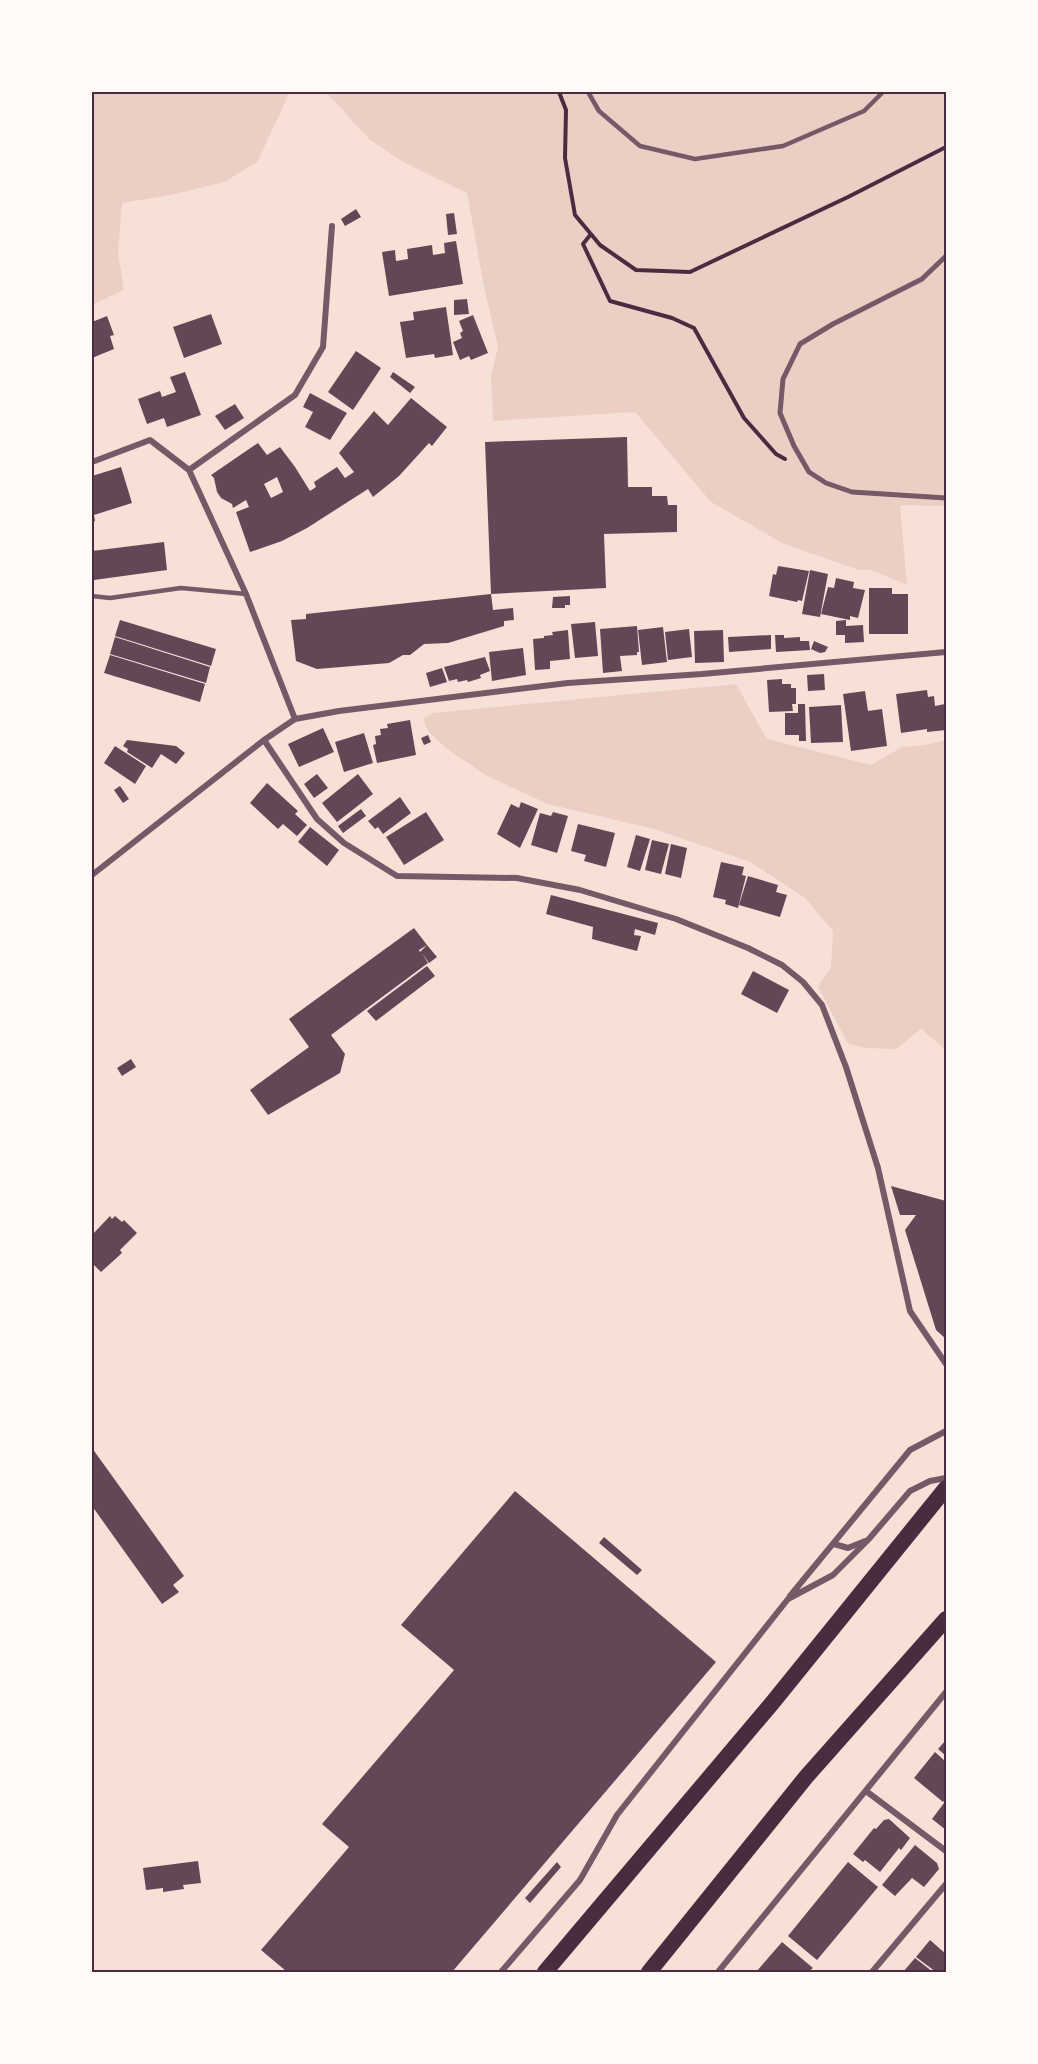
<svg xmlns="http://www.w3.org/2000/svg" width="1038" height="2064" font-family="'Source Sans 3',sans-serif">
  <style>
    .green { fill: #ebcfc5 }
    .building { fill: #644757; fill-rule: evenodd }
    .lines { fill: none; stroke-linecap: round; stroke-linejoin: round }
    .path { stroke: #4a2c40; stroke-width: 4 }
    .service { stroke: #755966; stroke-width: 4.5 }
    .pedestrian { stroke: #755966; stroke-width: 5 }
    .minor { stroke: #755966; stroke-width: 6 }
    .trunk { stroke: #4a2c40; stroke-width: 16 }
    .neatline { fill: none; stroke: #4a2c40; stroke-width: 2 }
  </style>
  <rect width="100%" height="100%" fill="#f7e1d7"/>
  <path class="green" d="M92 92H290L257 162 224 182 171 195 122 203 118 252 124 290 92 305Z
    M326 92H946V506L900 505 907 585 871 570H859L784 544 711 502 635 412 493 421 491 376 498 347 484 287 467 193 403 162 369 139Z
    M736 684 767 739 871 765 902 747 925 745 946 740V1050L921 1029 896 1049 866 1048 848 1044 818 987 831 967 833 931 805 898 750 862 654 829 548 804 487 776 447 749 428 731 423 718 433 713Z"/>
  <path class="building" d="M356 209 361 217 345 226 341 219Z
    M454 213 457 234 448 235 446 214Z
    M456 241 463 284 389 296 382 252 395 250 396 261 408 259 407 249 432 245 433 255 445 253 444 243Z
    M467 299 469 314 454 315V300Z
    M446 307 453 355 435 358 434 354 406 358 400 322 414 320 413 312Z
    M211 314 222 344 184 358 173 327Z
    M473 315 488 353 471 360 469 356 460 360 453 342 462 338 460 333 463 331 459 321Z
    M107 316 114 335 110 336 114 349 92 358V322Z
    M356 351 381 368 353 410 328 392Z
    M185 372 201 415 167 427 164 418 147 424 138 399 160 391 162 397 176 392 170 377Z
    M393 372 415 387 410 393 390 377Z
    M310 393 347 413 330 440 305 427 313 412 303 407Z
    M411 398 447 427 432 446 429 443 399 476 373 497 368 489 307 528 282 541 250 552 236 512 249 507 246 500 233 508 232 504 221 498 217 492 214 478 211 475 258 443 267 455 280 447 295 467 310 491 316 487 314 482 337 467 345 478 354 472 339 453 374 411 388 425ZM277 477 283 492 271 498 264 484Z
    M235 404 244 418 225 430 215 416Z
    M627 437 628 487H652V496H667L668 505H677V532L604 534 606 588 491 594 485 442Z
    M121 467 132 503 94 515 95 521 92 522V476Z
    M164 542 167 570 94 580 92 551Z
    M778 566 809 571 802 601 798 600 797 602 769 596 773 574 776 575Z
    M810 570 828 574 820 617 802 614Z
    M836 578 854 582 853 588 865 590 858 618 850 616V620L821 614 828 587 834 588Z
    M869 588H892V594H908V634H869Z
    M491 594 493 610 513 608 514 620 504 621V626L448 643 424 644 410 655H403L389 663 317 669 296 661 291 620 306 619V614Z
    M570 596V605H565V608H552L553 597Z
    M120 620 216 649 211 666 115 636Z
    M846 620V626L863 625 864 642 845 643V635H836V621Z
    M595 622 598 656 575 658 571 624Z
    M637 626 639 652H637V655L620 656 622 671 603 673 600 629Z
    M663 627 667 662 642 665 638 630Z
    M689 629 692 657 668 660 665 632Z
    M568 630 570 659 550 661V669L535 670 533 639 544 638V636L553 635 552 632Z
    M723 630 724 662 695 663 694 631Z
    M771 635V649L729 652 728 637Z
    M775 635H784V638L800 637V641H809L810 650 776 652Z
    M115 637 210 667 206 683 110 654Z
    M814 641 828 647 825 652 820 653 811 649Z
    M523 648 526 675 492 681 489 652Z
    M110 655 205 684 200 702 104 673Z
    M485 657 490 671 480 675 481 678 468 682 467 680 458 682 457 679 449 681 444 667Z
    M442 668 447 682 430 687 426 673Z
    M824 674 825 690 808 691 807 675Z
    M782 679V684H791V688H796V704H792L793 711 769 712 767 680Z
    M927 690 928 697 934 696 935 706 945 704 946 730 927 732V729L901 733 896 694Z
    M865 691 868 711 882 709 887 746 851 751 843 694Z
    M798 704H805L806 741H799V735H785V713H798Z
    M841 705 843 742 811 743 809 707Z
    M410 720 416 755 377 763 373 745 376 744 375 736 381 735 380 729 388 728 387 724Z
    M323 728 334 752 299 767 288 744Z
    M364 733 373 763 344 772 335 742Z
    M428 735 431 742 424 745 421 738Z
    M127 740 176 746 185 753 176 764 161 754 152 768 127 752 128 749 123 746Z
    M115 746 146 766 135 784 104 763Z
    M317 774 328 788 314 798 304 784Z
    M358 774 373 794 337 822 322 803Z
    M267 783 298 811 295 814 307 825 297 836 283 824 278 829 250 803Z
    M120 786 129 799 123 803 114 790Z
    M400 797 411 813 383 834 378 827 375 829 368 821Z
    M521 802 538 809 520 848 497 834 511 804 519 808Z
    M361 809 366 816 343 833 338 826Z
    M426 812 444 840 404 865 386 837Z
    M553 812 568 816 557 853 531 845 540 813 551 816Z
    M578 824 615 833 606 867 584 861 586 855 571 851Z
    M310 827 339 850 327 866 298 842Z
    M636 835 650 839 640 871 627 867Z
    M652 840 669 844 661 874 645 870Z
    M671 844 687 848 681 878 665 874Z
    M721 862 744 867 742 875 746 876 738 908 725 904 726 900 713 897Z
    M748 876 778 885 776 892 787 895 780 917 739 905Z
    M551 895 658 923 655 935 635 929 634 935 641 936 637 951 592 939 593 927 546 914Z
    M414 928 427 945 419 950 420 952 427 945 437 957 429 963 422 953 428 963 331 1035 345 1054 340 1073 268 1115 250 1090 309 1047 289 1019Z
    M427 966 435 976 376 1021 367 1011Z
    M753 971 789 990 777 1013 741 994Z
    M131 1059 136 1067 122 1076 117 1068Z
    M891 1186 946 1201V1339L936 1330 905 1230 916 1215H900Z
    M110 1216 112 1219 115 1216 122 1222 124 1220 137 1233 120 1250 122 1253 101 1272 92 1263V1235Z
    M92 1448 184 1576 173 1585 179 1592 162 1604 92 1506Z
    M515 1491 716 1662 452 1972H284L286 1971 261 1950 349 1847 322 1824 454 1670 401 1625Z
    M604 1537 642 1570 637 1575 599 1543Z
    M946 1740V1756L938 1749Z
    M935 1752 946 1762V1798L943 1802 914 1778Z
    M944 1803 946 1805V1830L932 1819Z
    M889 1819 910 1838 901 1850 899 1848 880 1872 865 1860 863 1862 853 1854 874 1828 876 1829 884 1820Z
    M915 1845 937 1863 939 1869 924 1887 912 1878 895 1896 882 1885Z
    M198 1861 201 1883 183 1885 184 1889 163 1892V1888L146 1890 143 1868Z
    M557 1862 561 1867 530 1903 525 1898Z
    M848 1862 878 1887 817 1960 788 1936Z
    M930 1940 946 1954V1972H936L916 1957Z
    M782 1942 813 1968 808 1972H756Z
    M915 1958 933 1972H903Z"/>
  <g class="lines">
    <path class="path" d="M559 92 566 110 565 158 575 215 600 245 636 270 690 272 848 197 946 147
      M591 234 583 244 610 301 672 318 694 328 744 418 776 454 785 459"/>
    <path class="service" d="M588 92 599 111 640 146 695 159 783 146 864 111 883 92
      M92 596 110 598 181 588 246 594"/>
    <path class="pedestrian" d="M946 256 922 279 833 324 800 344 783 379 780 413 794 446 809 472 826 483 852 492 946 498"/>
    <path class="minor" d="M92 462 150 440 189 470 246 594 295 719
      M189 470 295 395 323 347 332 226
      M264 740 317 819 344 843 397 876 517 878 580 890 676 919 748 948 782 965 803 982 822 1005 846 1067 878 1168 910 1311 946 1364
      M92 875 264 740 295 719 339 711 568 683 702 674 946 652
      M834 1544 848 1548 865 1541
      M790 1596 910 1450 946 1431
      M866 1791 946 1851
      M501 1972 580 1880 617 1815 788 1599 833 1575 868 1540 910 1491 930 1481 946 1478
      M718 1972 946 1692
      M872 1972 946 1884"/>
    <path class="trunk" d="M545 1972 773 1702 946 1488
      M649 1972 806 1777 946 1619"/>
  </g>
  <rect width="1038" height="2064" fill="none" stroke="#fffaf5" stroke-width="186"/>
  <rect x="93" y="93" width="852" height="1878" class="neatline"/>
</svg>
